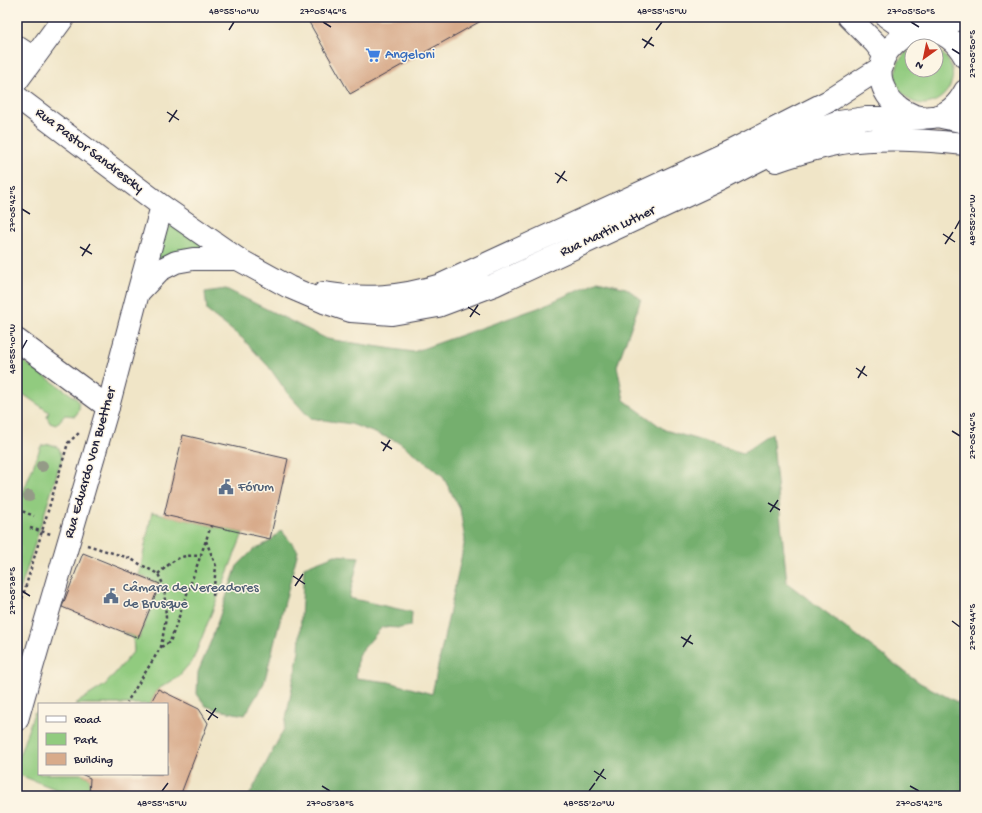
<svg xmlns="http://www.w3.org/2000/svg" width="982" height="813" font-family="'Gochi Hand',sans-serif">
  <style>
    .green { fill: #91cb7f; stroke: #5a765d }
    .forest { fill: #74af6e; stroke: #4b6854 }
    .building { fill: #d8ab8b }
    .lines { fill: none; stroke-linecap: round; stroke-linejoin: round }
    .minor-casing { stroke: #413f50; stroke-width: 24 }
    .major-casing { stroke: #413f50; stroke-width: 24 }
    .path { stroke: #413f50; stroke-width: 2.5; stroke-dasharray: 3 3; stroke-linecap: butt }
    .minor { stroke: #fff; stroke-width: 22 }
    .major { stroke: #fff; stroke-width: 22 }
    .tree { fill: #949a87 }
    .ticks { fill: none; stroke: #22223b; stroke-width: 1.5 }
    .labels { text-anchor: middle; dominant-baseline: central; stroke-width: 3; stroke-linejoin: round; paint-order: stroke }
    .shop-label { font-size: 14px; fill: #366cbe; stroke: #fcf5e5; text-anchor: start }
    .street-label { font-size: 14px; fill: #22223b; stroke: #fcf5e5 }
    .service-label { font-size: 14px; fill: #4e5e75; stroke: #fcf5e5; text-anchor: start }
    .neatline { fill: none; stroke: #22223b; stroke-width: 1.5 }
    .ticks-label { font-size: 10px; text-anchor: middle; fill: #22223b }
  </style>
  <rect width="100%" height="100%" fill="#fcf5e5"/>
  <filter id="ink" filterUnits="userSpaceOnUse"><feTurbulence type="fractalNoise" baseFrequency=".025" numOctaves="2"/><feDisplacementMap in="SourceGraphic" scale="8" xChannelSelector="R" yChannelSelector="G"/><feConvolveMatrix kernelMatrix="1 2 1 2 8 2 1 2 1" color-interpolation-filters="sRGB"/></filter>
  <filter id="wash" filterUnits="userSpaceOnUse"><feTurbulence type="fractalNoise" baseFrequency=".012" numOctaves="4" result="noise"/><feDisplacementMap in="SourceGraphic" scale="16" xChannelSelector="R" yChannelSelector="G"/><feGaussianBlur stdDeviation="0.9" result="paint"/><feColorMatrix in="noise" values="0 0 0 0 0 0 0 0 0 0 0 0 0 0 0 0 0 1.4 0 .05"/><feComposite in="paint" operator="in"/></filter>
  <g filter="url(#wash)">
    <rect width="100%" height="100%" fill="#f0e5c7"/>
    <path class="green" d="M912 49V70H936V49C977 75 932 123 905 96 899 90 895 82 896 74 896 63 902 54 912 49Z
      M167 217 211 248 156 261Z
      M17 357 76 398C80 405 81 409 75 416L65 415 56 425 50 423 47 417 49 412 17 390Z
      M50 444 59 448 62 458 17 600V492L22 495 41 446Z
      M152 512 243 533 193 660 177 678 158 689 150 704H75L105 685 134 651 133 638 121 631 139 638 160 584 139 575Z
      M39 712V774H81L90 778 89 796H73L17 774V762L34 713Z"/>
    <path class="forest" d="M598 281 626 288 641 299 617 366 624 400 665 430 743 453 772 433 787 583 920 683 965 706V796H249L284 729 299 651 304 567 335 555 359 557 349 598 412 612 411 626 400 628 382 627 358 655 356 678 389 682 432 694 465 540 460 509 442 475 399 442 351 424 310 418 288 394 269 367 242 338 207 311 205 292 226 289 327 339 413 352 538 308Z
      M281 530 298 551 264 683 245 715 218 710 206 706 197 694 198 672 211 641 237 566 253 550 269 542Z"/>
    <g id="blocks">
      <path class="building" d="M306 17H488L350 94Z
        M183 435 288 459 270 539 164 515Z
        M83 553 160 584 138 638 62 607Z
        M158 689 199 709 208 723 180 796H89L90 778 81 774H167V704H150Z"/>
    </g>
  </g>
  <g filter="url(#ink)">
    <use href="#blocks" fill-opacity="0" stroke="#413f50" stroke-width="1"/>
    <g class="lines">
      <g class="minor-casing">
        <path id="minor" d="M938 32 959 17
          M17 47 34 58
          M17 81 64 17
          M17 97 162 206 238 259
          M138 293 162 206
          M17 340 108 407
          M17 720 26 688"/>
      </g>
      <g class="major-casing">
        <path id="major" d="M849 17 875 43 885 56
          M887 17 910 33
          M965 57C957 42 943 30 924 31 913 31 902 36 894 44 848 88 932 155 965 91
          M937 116 965 122
          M776 161C797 154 819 147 842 143 882 137 925 140 965 144
          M324 293C366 300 401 297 441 285L731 151 829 101 882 67
          M17 696 26 688 108 407 138 293 160 270 176 262 193 259H238L289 287 324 302 351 311 392 314 438 306 494 285 722 179 815 131 839 122 866 118H923"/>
      </g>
      <path class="path" d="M17 509 34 516
        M30 528 51 534
        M206 541 216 566 213 596
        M87 545 129 558 158 574 164 586 166 618 161 647 127 702
        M158 574C174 560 178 554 201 556
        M17 616 68 443 80 432
        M161 647 170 642 211 526"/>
      <use href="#minor" class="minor"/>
      <use href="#major" class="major"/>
    </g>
    <g class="tree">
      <circle cx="42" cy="466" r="6"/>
      <circle cx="29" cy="496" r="6"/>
    </g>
  </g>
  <path class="ticks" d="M323 22 331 27M911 22 919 27M229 30 234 22M656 30 662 22M642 39 654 46M644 48 652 37M952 49 960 54M167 112 179 120M169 122 177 110M555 173 567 181M557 183 565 171M22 209 30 214M955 229 960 220M943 234 955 242M945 244 953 232M80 247 92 254M82 256 90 244M468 307 480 315M470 317 478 305M22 349 27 340M856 368 867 376M858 378 865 366M952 431 960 436M381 442 392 449M383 451 390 440M768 503 780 510M770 512 778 500M293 576 305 584M295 586 303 574M22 591 30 596M952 621 960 627M681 637 693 644M683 647 691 635M206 710 218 718M208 720 216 708M594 771 606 779M596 781 604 769M322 786 330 791M910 786 919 791M162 791 168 783M589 791 595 783"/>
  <defs>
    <g id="supermarket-bare" transform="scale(1.2)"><path d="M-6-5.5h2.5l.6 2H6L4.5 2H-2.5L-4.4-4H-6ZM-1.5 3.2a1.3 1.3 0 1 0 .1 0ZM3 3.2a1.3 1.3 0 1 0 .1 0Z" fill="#3f7fe0" stroke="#fcf5e5" stroke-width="2.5" paint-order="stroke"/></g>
    <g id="civic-bare" transform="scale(1.2)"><path d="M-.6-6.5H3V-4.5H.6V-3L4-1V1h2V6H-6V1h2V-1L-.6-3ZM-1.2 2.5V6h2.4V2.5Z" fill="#5c6f8a" stroke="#fcf5e5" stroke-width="2.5" paint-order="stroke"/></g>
  </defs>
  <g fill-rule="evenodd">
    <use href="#supermarket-bare" x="373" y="55"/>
    <use href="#civic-bare" x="226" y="487"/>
    <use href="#civic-bare" x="111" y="596"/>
  </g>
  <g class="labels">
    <g class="shop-label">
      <text x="385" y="55">Angeloni</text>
    </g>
    <g class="street-label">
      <text transform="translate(89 151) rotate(37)">Rua Pastor Sandrescky</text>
      <text transform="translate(608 232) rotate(-25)">Rua Martin Luther</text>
      <text transform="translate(91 463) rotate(-74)">Rua Eduardo Von Buettner</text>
    </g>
    <g class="service-label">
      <text x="238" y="487">Fórum</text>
      <text x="123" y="588">Câmara de Vereadores<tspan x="123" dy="16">de Brusque</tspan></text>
    </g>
  </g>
  <rect width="982" height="813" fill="none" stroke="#fcf5e5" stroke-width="44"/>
  <rect x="38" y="703" width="130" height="72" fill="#fcf5e5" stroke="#a5a1a1"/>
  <rect x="46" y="716" width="20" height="6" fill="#ffffff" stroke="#a5a1a1"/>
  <text x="74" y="723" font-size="12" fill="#22223b">Road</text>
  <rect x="46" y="733" width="20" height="12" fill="#91cb7f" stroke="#a5a1a1"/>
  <text x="74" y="743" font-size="12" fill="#22223b">Park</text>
  <rect x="46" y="753" width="20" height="12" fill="#d8ab8b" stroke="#a5a1a1"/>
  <text x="74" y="763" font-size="12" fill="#22223b">Building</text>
  <g transform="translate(924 58) rotate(213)"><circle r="19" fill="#fcf5e5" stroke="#a5a1a1"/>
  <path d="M0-3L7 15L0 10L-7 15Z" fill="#c8321e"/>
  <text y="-6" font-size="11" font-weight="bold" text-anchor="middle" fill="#22223b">N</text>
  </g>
  <rect x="22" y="22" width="938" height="769" class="neatline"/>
  <g class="ticks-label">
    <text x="234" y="14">48°55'10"W</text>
    <text x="323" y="14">27°05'46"S</text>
    <text x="662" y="14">48°55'15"W</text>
    <text x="911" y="14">27°05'50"S</text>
    <text transform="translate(971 54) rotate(-90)" y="4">27°05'50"S</text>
    <text transform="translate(11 209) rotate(-90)" y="4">27°05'42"S</text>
    <text transform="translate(971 220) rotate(-90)" y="4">48°55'20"W</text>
    <text transform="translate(11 349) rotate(-90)" y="4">48°55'10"W</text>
    <text transform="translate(971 436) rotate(-90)" y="4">27°05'46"S</text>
    <text transform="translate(11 591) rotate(-90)" y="4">27°05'38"S</text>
    <text transform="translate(971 627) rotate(-90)" y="4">27°05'44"S</text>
    <text x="162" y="806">48°55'15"W</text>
    <text x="330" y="806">27°05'38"S</text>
    <text x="589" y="806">48°55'20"W</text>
    <text x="919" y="806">27°05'42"S</text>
  </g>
</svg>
